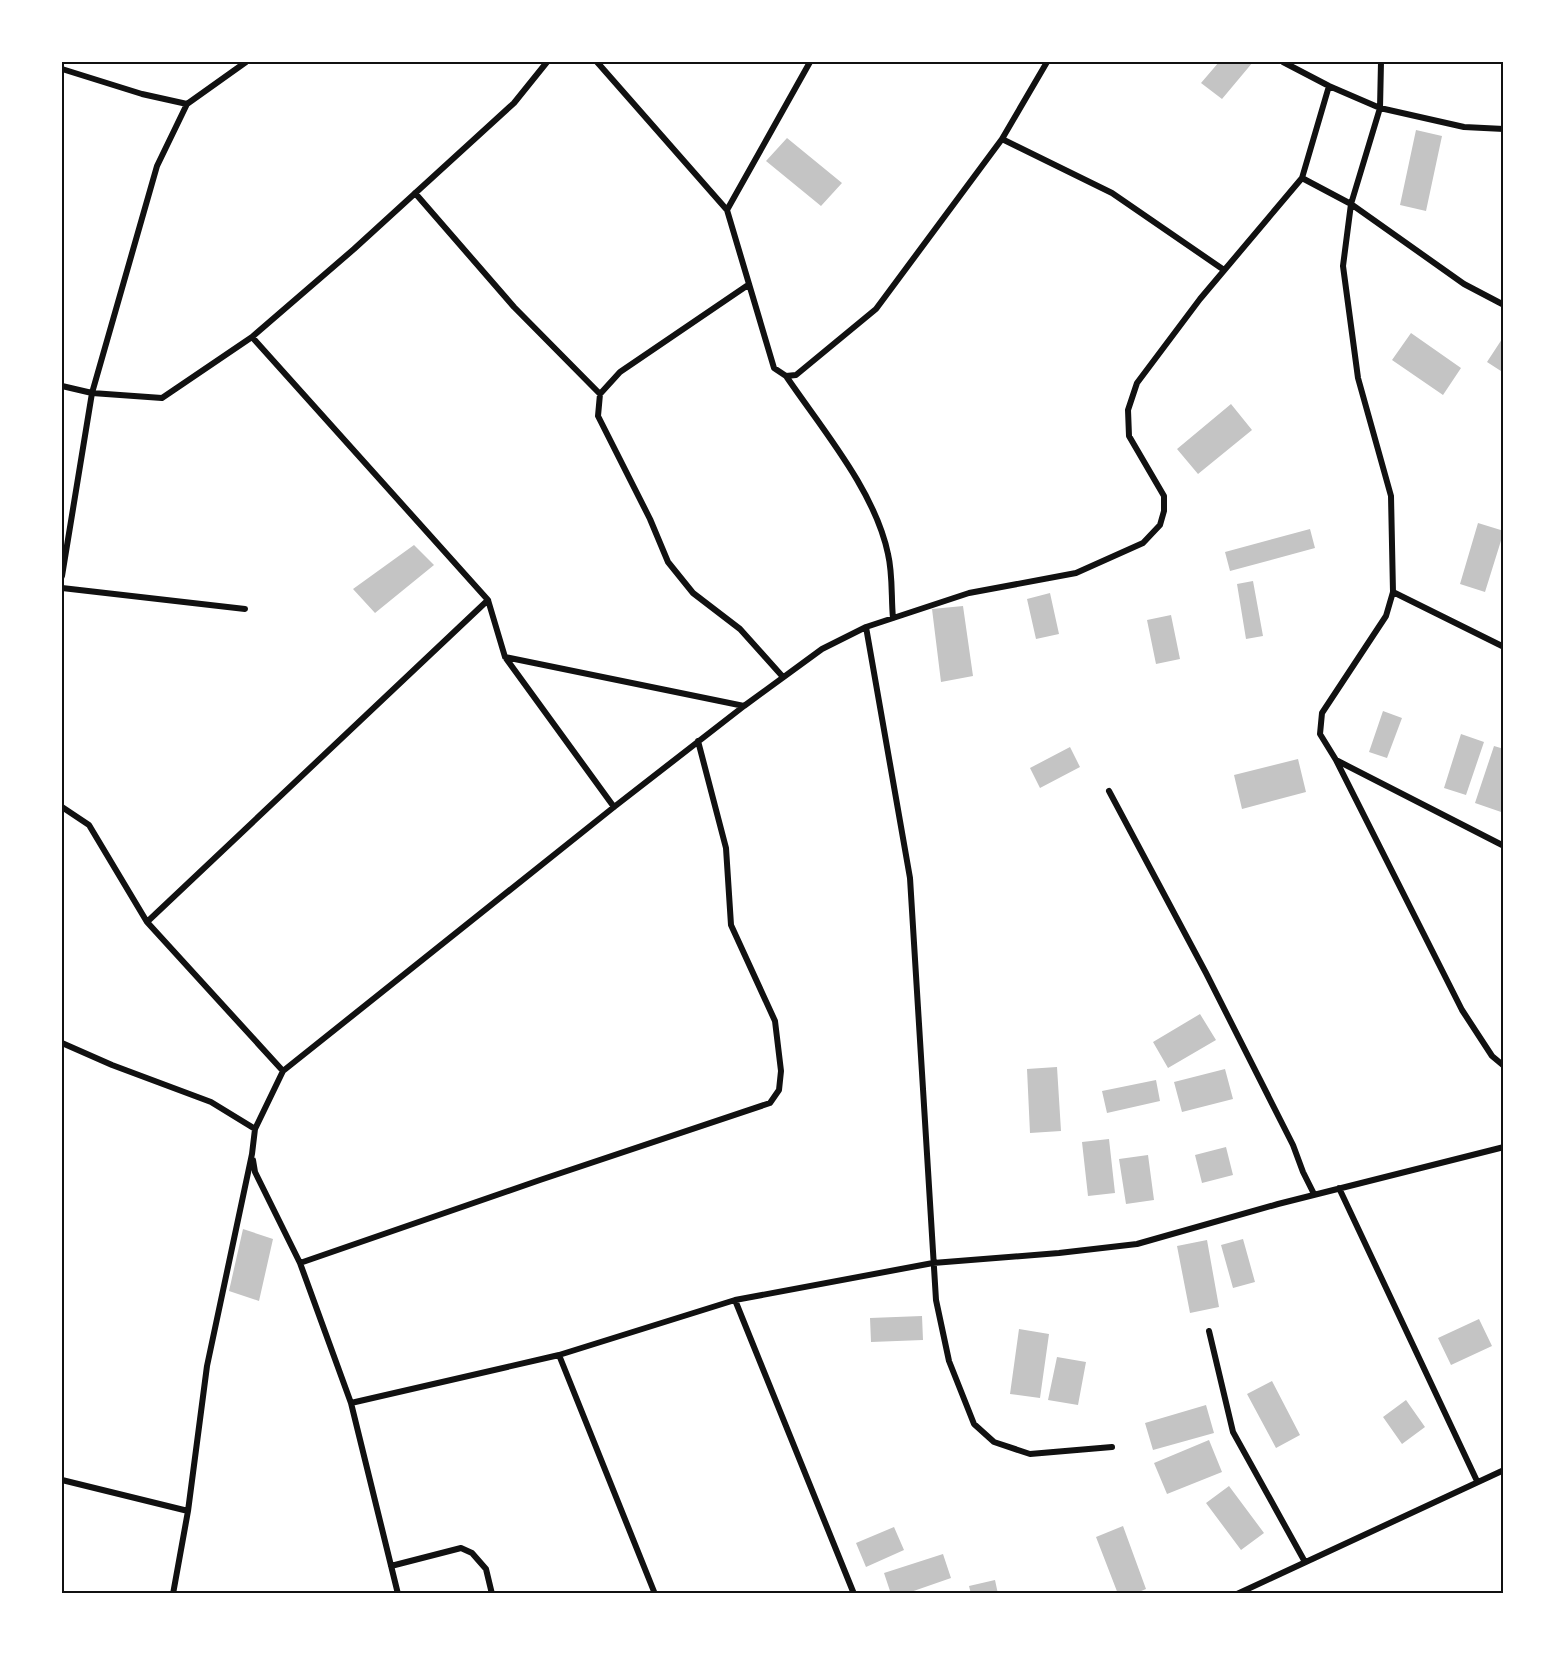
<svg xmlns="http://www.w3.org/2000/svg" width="1565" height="1655" font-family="'Nunito Sans',sans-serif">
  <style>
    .building { fill: #c4c4c4 }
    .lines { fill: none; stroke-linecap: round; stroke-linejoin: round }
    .minor { stroke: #111; stroke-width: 6 }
    .neatline { fill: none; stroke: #111; stroke-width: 2 }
  </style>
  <rect width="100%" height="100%" fill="#fff"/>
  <path class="building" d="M1219 62H1253L1222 99 1201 83Z
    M1416 130 1442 136 1426 211 1400 205Z
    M787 138 842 183 821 206 766 161Z
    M1411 333 1461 368 1443 395 1392 360Z
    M1504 336V373L1487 362Z
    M1231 404 1252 430 1198 474 1177 449Z
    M1478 523 1504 531 1485 592 1460 584Z
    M1310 529 1315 548 1230 571 1225 552Z
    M414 545 434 565 375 613 353 589Z
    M1253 581 1263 636 1246 639 1237 584Z
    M1050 593 1059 634 1036 639 1027 599Z
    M963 606 973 676 941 682 932 609Z
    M1171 615 1180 659 1156 664 1147 620Z
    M1383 711 1402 718 1387 758 1369 752Z
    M1461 734 1484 742 1466 795 1444 788Z
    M1494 746 1504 749V813L1475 803Z
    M1070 747 1080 767 1040 788 1030 768Z
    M1298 759 1306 792 1242 809 1234 775Z
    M1200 1014 1216 1040 1168 1068 1153 1042Z
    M1057 1067 1061 1131 1030 1133 1027 1069Z
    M1225 1069 1233 1099 1182 1112 1174 1082Z
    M1156 1080 1160 1101 1107 1113 1102 1091Z
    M1109 1139 1115 1193 1088 1196 1082 1142Z
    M1226 1147 1233 1175 1202 1183 1195 1155Z
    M1148 1155 1154 1200 1126 1204 1119 1159Z
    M243 1229 273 1239 259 1301 229 1291Z
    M1243 1239 1255 1282 1233 1288 1221 1245Z
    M1207 1240 1219 1307 1190 1313 1177 1246Z
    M922 1316 923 1340 871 1342 870 1318Z
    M1479 1319 1492 1346 1451 1365 1438 1338Z
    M1019 1329 1049 1334 1040 1398 1010 1394Z
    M1057 1357 1086 1362 1078 1405 1048 1400Z
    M1272 1381 1300 1435 1276 1448 1247 1394Z
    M1406 1400 1425 1427 1402 1444 1383 1417Z
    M1206 1405 1214 1433 1153 1450 1145 1423Z
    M1209 1440 1222 1472 1167 1494 1154 1463Z
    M1229 1486 1264 1533 1241 1550 1206 1503Z
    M1123 1526 1146 1589 1134 1594H1118L1096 1537Z
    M894 1527 904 1550 866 1567 856 1543Z
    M943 1554 951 1578 905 1594H891L884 1573Z
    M995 1580 998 1594H971L969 1586Z"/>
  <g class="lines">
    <path class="minor" d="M597 62 727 210 774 368 786 376C822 429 875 491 888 554 893 575 891 598 893 618
      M1283 62 1329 86 1380 108 1464 127 1504 129
      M1381 62 1380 108 1351 204 1343 266 1358 378 1391 496 1393 592 1386 616 1322 713 1320 734 1336 760 1462 1010 1492 1056 1504 1066
      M62 69 142 94 187 104
      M1002 139 1112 193 1224 270
      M1302 178 1351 204 1464 284 1504 305
      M415 193 514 307 600 394
      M727 210 810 62
      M748 285 620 372 600 394 598 416 650 519 668 562 693 593 740 629 783 677
      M252 337 488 600 505 657 614 807
      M786 376 796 375 876 309 1002 139 1047 62
      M62 386 92 393 162 398 252 337 354 249 514 103 547 62
      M62 576 92 393 157 166 187 104 246 62
      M62 588 245 609
      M1393 592 1504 647
      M866 627 910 878 936 1300 949 1361 974 1424 994 1442 1030 1454 1112 1447
      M505 657 744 706
      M1336 760 1504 846
      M1109 791 1206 973 1293 1145 1303 1172 1314 1194
      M62 807 89 825 147 922 283 1071
      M147 922 488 600
      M62 1043 112 1065 211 1102 255 1129
      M253 1160 255 1172 300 1263 351 1403 398 1594
      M1339 1188 1477 1481
      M300 1263 540 1180 770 1103 779 1090 781 1071 775 1021 731 925 726 848 698 741
      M735 1300 854 1594
      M1209 1331 1233 1432 1305 1562
      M559 1355 655 1594
      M351 1403 559 1355 735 1300 933 1263 1059 1253 1137 1244 1278 1204 1504 1147
      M62 1480 188 1511
      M391 1566 461 1548 472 1553 486 1569 492 1594
      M173 1594 188 1511 207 1366 252 1154 255 1129 283 1071 614 807 744 706 822 649 866 627 969 593 1076 573 1143 543 1160 525 1164 511V496L1129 436 1128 410 1137 383 1200 299 1302 178 1329 86
      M1237 1594 1504 1470"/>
  </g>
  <rect width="1565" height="1655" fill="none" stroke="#ffffff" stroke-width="126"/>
  <rect x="63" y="63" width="1439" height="1529" class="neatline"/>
</svg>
